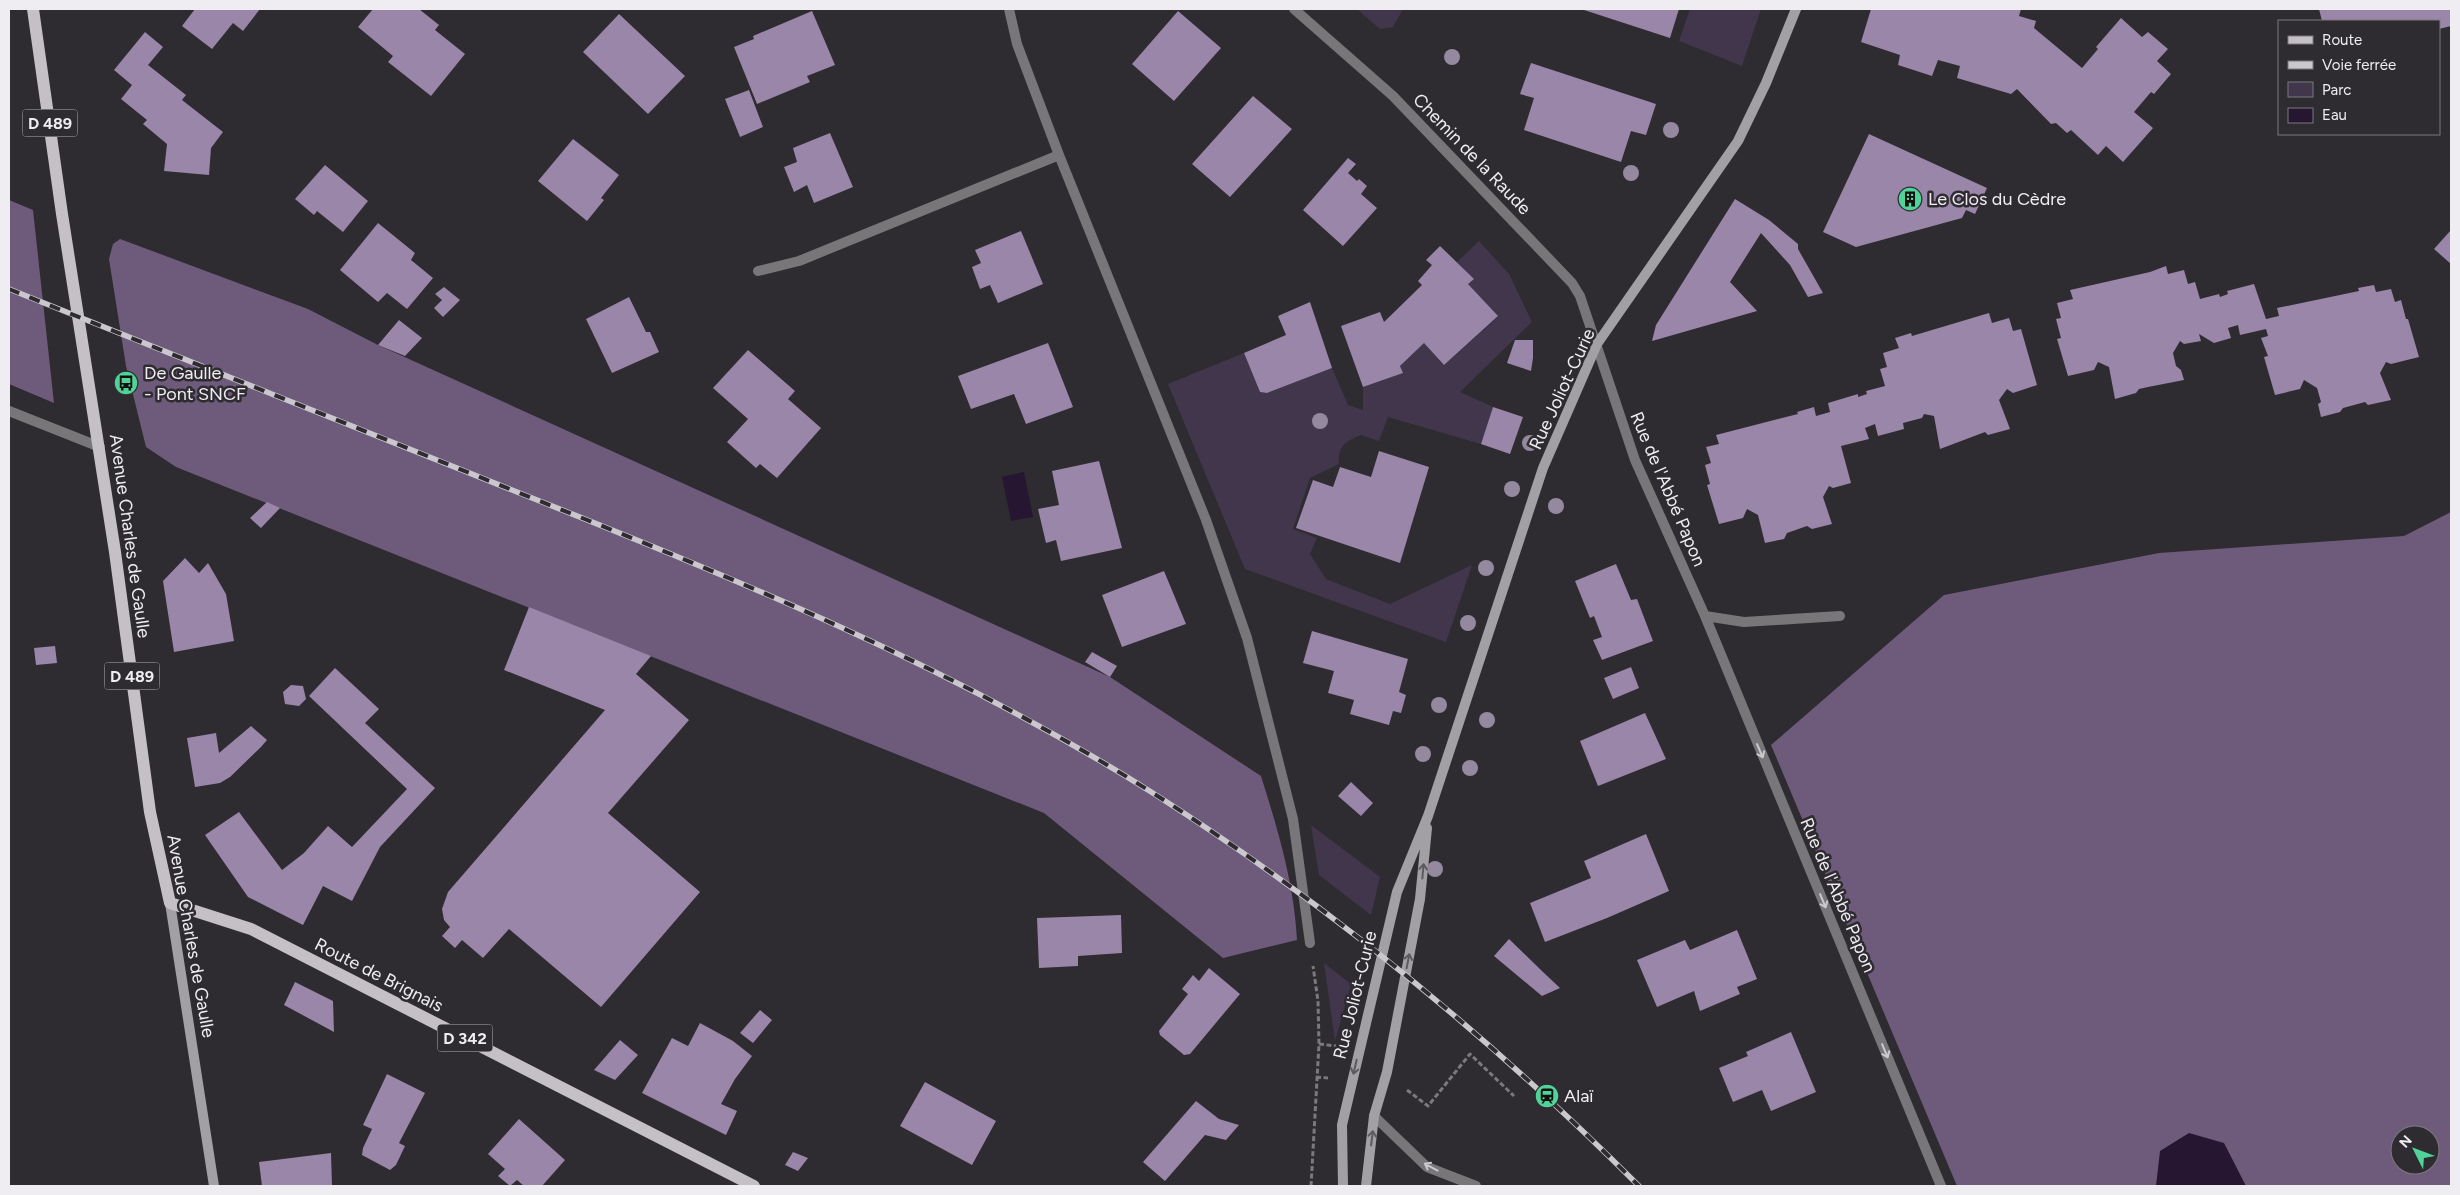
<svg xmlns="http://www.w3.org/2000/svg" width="2460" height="1195" font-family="Figtree,sans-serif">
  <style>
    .green { fill: #42364c }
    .forest { fill: #6e5b7b; fill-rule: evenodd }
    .water { fill: #261631 }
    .building { fill: #9a86a9 }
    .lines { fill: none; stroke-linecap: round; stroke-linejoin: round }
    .path { stroke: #7b797e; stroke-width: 3; stroke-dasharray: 5 2.5; stroke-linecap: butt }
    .service { stroke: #787679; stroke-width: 10 }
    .minor { stroke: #787679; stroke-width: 10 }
    .secondary { stroke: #a3a0a5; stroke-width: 10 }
    .primary { stroke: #c4c0c6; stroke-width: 12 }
    .rail-casing { stroke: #cac8cc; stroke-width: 5.5 }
    .rail { stroke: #2e2b31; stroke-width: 4; stroke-dasharray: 11; stroke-linecap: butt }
    .tree { fill: #95899f }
    .oneway { stroke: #cbc9cd }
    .oneway2 { stroke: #5d5a5f }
    .labels { text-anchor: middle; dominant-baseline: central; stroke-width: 5; stroke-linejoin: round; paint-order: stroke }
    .shield { fill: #2e2b31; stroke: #b5b3b7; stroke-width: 1 }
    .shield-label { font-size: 16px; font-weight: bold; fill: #efedf1 }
    .street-label { font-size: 18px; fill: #efedf1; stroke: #2e2b31 }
    .poi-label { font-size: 18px; fill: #efedf1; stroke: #2e2b31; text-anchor: start }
  </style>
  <rect width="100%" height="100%" fill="#2e2b31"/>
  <path class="green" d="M1357 9H1403L1393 27 1380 29Z
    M1690 9H1761L1742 66 1679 41Z
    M1479 241 1509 274 1532 322 1460 392 1493 407 1481 444 1388 417 1379 441 1361 435C1345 441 1337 447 1339 464L1310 478 1293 529 1317 538 1310 554 1326 579 1390 604 1472 565 1446 642 1245 569 1168 384 1244 353 1260 392 1267 393 1332 368 1348 405 1363 410V387L1403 373 1400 366 1424 343 1444 365 1498 317 1468 284 1473 279 1457 262Z
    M1311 825 1380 877 1371 915 1319 875Z
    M1324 963 1351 984 1335 1041Z"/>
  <path class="forest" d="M9 200 33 210 54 403 9 384Z
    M120 239 308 309 378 345 1110 677 1261 776C1278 830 1294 883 1297 940L1223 958 1044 813 176 467 146 447 126 366 109 259 113 244Z
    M2451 512V1186H1957L1771 745 1944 595 2159 553 2404 536ZM2400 1135H2430V1165H2400Z"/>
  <path class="water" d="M1024 472 1033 517 1011 521 1002 477Z
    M2189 1133 2224 1143 2246 1186H2156L2160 1151Z"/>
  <path class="building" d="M195 9H260L243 31 233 23 212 49 182 26Z
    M373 9H419L439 25 435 30 465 54 431 96 388 62 393 56 358 27Z
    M1581 9H1679L1670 38Z
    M1871 9H2021L2019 16 2036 21 2034 28 2082 68 2098 49 2096 47 2121 18 2142 37 2148 32 2168 49 2157 61 2171 74 2154 94 2151 92 2134 112 2153 128 2123 162 2106 146 2098 155 2071 130 2067 133 2056 123 2051 124 2017 89 2011 94 1957 78 1960 66 1938 60 1932 76 1898 65 1900 55 1861 42Z
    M2319 9H2451V26L2439 29V21H2322Z
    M812 11 835 65 807 76 810 82 757 104 734 47 754 39 753 36Z
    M1178 11 1221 48 1174 101 1132 64Z
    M619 14 685 76 648 114 583 52Z
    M145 32 163 47 148 65 186 95 182 100 223 132 211 148 209 175 164 171 167 144 143 124 147 120 121 99 132 85 114 70Z
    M1531 63 1656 104 1646 135 1631 131 1621 162 1524 130 1534 98 1520 94Z
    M749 90 763 127 740 137 725 99Z
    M1253 96 1292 129 1230 197 1192 164Z
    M830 133 853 187 814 203 807 185 794 192 784 167 797 162 793 148Z
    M1869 134 1987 188 1975 214 1966 210 1962 218 1856 247 1823 232Z
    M573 139 619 175 601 198 604 200 587 221 538 181Z
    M1348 158 1356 164 1348 173 1357 181 1359 179 1367 186 1361 194 1377 208 1343 246 1303 210Z
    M325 165 368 201 343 232 317 211 314 215 295 199Z
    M1735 199 1769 220 1798 244V249L1823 293 1808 297 1790 265 1761 233 1730 282 1757 311 1652 341 1656 325Z
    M378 223 415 253 411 260 433 278 407 309 387 293 378 302 340 270Z
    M2451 230V264L2434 249Z
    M1021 231 1043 284 998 303 990 285 980 289 972 267 981 263 975 250Z
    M1440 246 1474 279 1468 284 1498 316 1444 365 1424 343 1400 366 1403 373 1363 387 1341 326 1380 312 1384 322 1422 285 1418 281 1432 265 1426 260Z
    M2166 266 2168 274 2184 270 2188 284 2195 282 2200 299 2219 294 2220 297 2228 294 2227 291 2254 284 2266 319 2279 316 2277 308 2359 291 2358 288 2374 285 2376 292 2391 289 2395 302 2401 300 2406 319H2408L2419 357 2391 364 2386 362 2380 373 2391 400 2368 405 2365 402 2343 408 2340 412 2321 417 2318 404 2321 402 2317 388 2304 380 2300 389 2275 395 2264 357 2268 356 2261 338 2268 336 2266 329 2240 335 2238 325 2228 328 2231 338 2214 343 2199 334 2201 341 2184 344 2180 341 2173 353 2176 366 2181 370 2184 380 2148 387 2139 389 2136 393 2115 399 2109 367 2098 362 2094 370 2068 376 2057 339 2061 338 2056 319 2061 318 2057 303 2073 299 2070 290 2150 272Z
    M444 287 460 300 443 317 434 308 442 300 435 294Z
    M629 297 646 332H650L659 352 612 373 586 319Z
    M1310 302 1332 368 1267 393 1260 392 1244 353 1286 335 1278 316Z
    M1989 313 1992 323 2009 318 2013 331 2021 329 2037 385 2013 393 2007 389 1999 400 2010 429 1988 435 1985 432 1940 449 1934 416 1924 414 1922 418 1903 423 1904 429 1878 436 1875 424 1865 428 1869 439 1841 446 1851 483 1833 488 1829 486 1823 497 1832 524 1812 529 1807 526 1787 533 1784 539 1765 543 1758 515 1747 509 1743 518 1719 524 1707 485 1710 484 1705 465 1711 463 1706 447 1719 444 1716 435 1798 414 1797 412 1814 407 1816 416 1830 412 1828 403 1858 394V397L1867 394 1866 391 1885 386 1880 369 1887 367 1883 353 1899 348 1895 338 1911 333 1912 336Z
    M399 320 422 338 405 356 378 345Z
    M1515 340H1533V358L1531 371 1507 363Z
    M1048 343 1073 407 1026 424 1014 394 971 409 958 376Z
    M748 350 795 391 788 399 821 428 777 478 760 464 756 468 727 442 748 419 713 388Z
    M1493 407 1523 417 1510 454 1481 444Z
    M1379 451 1429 467 1400 563 1296 528 1313 480 1333 487 1340 467 1371 477Z
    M1099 461 1122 548 1061 561 1056 540 1046 543 1038 509 1059 505 1052 471Z
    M267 502 280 508 261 528 250 518Z
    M185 558 199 573 208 563 226 594 234 641 174 652 163 581Z
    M1616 564 1631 600 1637 599 1653 641 1602 660 1593 640 1602 637 1594 616 1590 618 1575 581Z
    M1164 571 1186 624 1122 647 1102 595Z
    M529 607 651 656 636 674 689 720 608 813 700 892 601 1007 509 929 483 958 462 940 455 948 442 936 450 927 444 920 442 909 448 892 605 710 504 670Z
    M1312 631 1408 659 1399 692 1406 695 1401 713 1393 711 1389 725 1350 714 1354 700 1328 693 1334 671 1303 663Z
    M55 646 57 663 36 665 34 648Z
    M1092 652 1117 666 1110 677 1085 662Z
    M1631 667 1639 688 1613 699 1604 678Z
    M335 668 379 709 365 723 435 788 380 847 352 901 323 886 303 925 248 897 205 835 239 812 282 870 304 853 328 826 352 847 407 789 309 696Z
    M291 685 303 686 306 699 299 706 285 704 283 692Z
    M1645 713 1666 759 1598 786 1580 741Z
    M251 726 267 740 261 747 230 777 220 783 195 787 187 738 216 733 219 753Z
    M1351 782 1373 803 1361 816 1338 796Z
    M1646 834 1669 891 1607 918 1545 942 1530 903 1591 878 1584 861Z
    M1121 915 1122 953 1078 956V966L1039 968 1037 918Z
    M1737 930 1757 979 1737 987 1740 994 1700 1011 1694 991 1657 1007 1637 960 1685 940 1690 950Z
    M1509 939 1543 972 1560 988 1542 996 1494 956Z
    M1209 968 1240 994 1190 1054 1184 1055 1160 1035 1159 1031 1188 994 1182 989 1193 975 1199 981Z
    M295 982 333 1001 334 1032 284 1005Z
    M760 1010 772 1020 753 1043 740 1033Z
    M700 1023 733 1041 752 1056 735 1079 721 1104 737 1111 726 1135 642 1093 672 1038 688 1046Z
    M1791 1032 1816 1092 1771 1111 1762 1090 1733 1102 1719 1068 1748 1056 1746 1052Z
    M620 1040 638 1055 615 1080 594 1070Z
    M387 1074 425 1093 399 1143 405 1146 396 1165 390 1170 362 1155 363 1148 372 1129 363 1125Z
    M925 1082 996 1121 972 1165 900 1126Z
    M1196 1101 1219 1119 1239 1125 1226 1140 1205 1135 1165 1181 1143 1162Z
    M519 1119 565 1160 542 1186H524L517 1180 510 1186 498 1176 505 1169 488 1154Z
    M793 1152 808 1158 798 1171 785 1165Z
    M331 1153 332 1186H262L259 1162Z"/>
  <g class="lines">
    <path class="path" d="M1319 1044 1336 1046
      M1316 1077 1328 1078
      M1407 1090 1428 1106 1470 1054 1514 1096
      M1311 1186 1319 1044 1318 1001 1313 966"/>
    <path class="service" d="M9 411 100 447"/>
    <path class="minor" d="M1009 9 1017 44 1059 155 1206 520 1247 638 1293 819 1310 943
      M1294 9 1393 96 1572 283 1580 296 1635 460 1705 616 1941 1186
      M758 271 799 261 1059 155
      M1705 616 1744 622 1840 616
      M1374 1116 1427 1167 1476 1186"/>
    <path class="secondary" d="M170 903 214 1186
      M1343 1186 1342 1125 1397 892 1428 816 1543 468 1597 344 1738 141 1766 83 1796 9
      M1366 1186 1374 1116 1387 1072 1420 899 1427 828"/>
    <path class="primary" d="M33 9 62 214 115 552 150 812 170 903 251 929 754 1186"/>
    <g class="rail-casing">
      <path id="rail" d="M9 289C178 357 348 424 517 492 736 579 956 668 1156 795 1332 907 1492 1039 1639 1186"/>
    </g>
    <use href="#rail" class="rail"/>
  </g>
  <g class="tree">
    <circle cx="1452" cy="57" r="8"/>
    <circle cx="1671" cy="130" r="8"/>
    <circle cx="1631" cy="173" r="8"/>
    <circle cx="1320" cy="421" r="8"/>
    <circle cx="1530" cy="443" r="8"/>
    <circle cx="1512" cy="489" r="8"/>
    <circle cx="1556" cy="506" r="8"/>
    <circle cx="1486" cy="568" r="8"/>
    <circle cx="1468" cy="623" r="8"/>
    <circle cx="1439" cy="705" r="8"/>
    <circle cx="1487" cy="720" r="8"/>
    <circle cx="1423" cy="754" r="8"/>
    <circle cx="1470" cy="768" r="8"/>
    <circle cx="1435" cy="869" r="8"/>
  </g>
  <defs><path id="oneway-shaft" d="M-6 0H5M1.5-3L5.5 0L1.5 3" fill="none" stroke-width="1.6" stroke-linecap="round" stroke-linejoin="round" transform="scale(1.25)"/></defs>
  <g class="oneway">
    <use href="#oneway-shaft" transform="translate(1760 751) rotate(67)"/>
    <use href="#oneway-shaft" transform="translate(1823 901) rotate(67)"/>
    <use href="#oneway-shaft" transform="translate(1885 1051) rotate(67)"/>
    <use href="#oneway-shaft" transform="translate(1431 1167) rotate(-152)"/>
  </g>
  <g class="oneway2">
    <use href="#oneway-shaft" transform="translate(1423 871) rotate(-85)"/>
    <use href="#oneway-shaft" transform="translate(1408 961) rotate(-79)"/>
    <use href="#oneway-shaft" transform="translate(1355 1067) rotate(103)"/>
    <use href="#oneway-shaft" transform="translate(1372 1138) rotate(-83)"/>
  </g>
  <defs>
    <g id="building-disc" transform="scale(1.25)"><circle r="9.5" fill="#50d398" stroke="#2e2b31"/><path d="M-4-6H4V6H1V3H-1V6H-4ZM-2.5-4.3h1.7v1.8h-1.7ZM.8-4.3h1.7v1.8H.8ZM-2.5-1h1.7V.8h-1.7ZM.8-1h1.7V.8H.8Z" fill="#111"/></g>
    <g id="bus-disc" transform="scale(1.25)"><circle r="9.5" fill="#50d398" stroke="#2e2b31"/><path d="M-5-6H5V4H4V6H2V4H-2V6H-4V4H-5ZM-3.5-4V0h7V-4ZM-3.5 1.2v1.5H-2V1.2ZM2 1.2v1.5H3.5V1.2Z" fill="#111"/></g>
    <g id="station-disc" transform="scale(1.25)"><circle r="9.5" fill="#50d398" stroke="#2e2b31"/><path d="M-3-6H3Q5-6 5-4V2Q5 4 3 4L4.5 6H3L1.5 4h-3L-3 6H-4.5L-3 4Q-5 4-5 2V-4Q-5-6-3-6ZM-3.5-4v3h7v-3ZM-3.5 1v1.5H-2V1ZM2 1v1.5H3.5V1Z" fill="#111"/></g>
  </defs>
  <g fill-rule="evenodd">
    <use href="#building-disc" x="1910" y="199"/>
    <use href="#bus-disc" x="126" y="383"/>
    <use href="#station-disc" x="1547" y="1096"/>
  </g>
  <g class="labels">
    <g class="shield">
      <rect x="22.5" y="109.5" width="55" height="27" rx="4"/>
      <rect x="104.5" y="662.5" width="55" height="27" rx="4"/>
      <rect x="437.5" y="1024.5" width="55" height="27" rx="4"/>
    </g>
    <g class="shield-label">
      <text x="50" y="123">D 489</text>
      <text x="132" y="676">D 489</text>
      <text x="465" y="1038">D 342</text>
    </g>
    <g class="street-label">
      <text transform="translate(1472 154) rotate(46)">Chemin de la Raude</text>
      <text transform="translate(1562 389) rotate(-65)">Rue Joliot-Curie</text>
      <text transform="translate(1668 489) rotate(67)">Rue de l'Abbé Papon</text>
      <text transform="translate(130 536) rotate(82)">Avenue Charles de Gaulle</text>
      <text transform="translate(1838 895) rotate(67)">Rue de l'Abbé Papon</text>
      <text transform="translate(191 936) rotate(80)">Avenue Charles de Gaulle</text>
      <text transform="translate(379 975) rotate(27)">Route de Brignais</text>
      <text transform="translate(1355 995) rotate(-76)">Rue Joliot-Curie</text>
    </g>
    <g class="poi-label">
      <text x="1928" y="199">Le Clos du Cèdre</text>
      <text x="144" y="373">De Gaulle<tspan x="144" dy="21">- Pont SNCF</tspan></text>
      <text x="1564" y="1096">Alaï</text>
    </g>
  </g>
  <rect width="2460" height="1195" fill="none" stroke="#efedf1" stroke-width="20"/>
  <rect x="2278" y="20" width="162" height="115" fill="#2e2b31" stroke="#7b797e"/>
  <rect x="2288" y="36" width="25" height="8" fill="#c4c0c6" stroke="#7b797e"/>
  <text x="2322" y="45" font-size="15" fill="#efedf1">Route</text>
  <rect x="2288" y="61" width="25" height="8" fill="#cac8cc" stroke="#7b797e"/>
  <text x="2322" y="70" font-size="15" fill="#efedf1">Voie ferrée</text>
  <rect x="2288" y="82" width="25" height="15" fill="#42364c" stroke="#7b797e"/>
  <text x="2322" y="95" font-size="15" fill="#efedf1">Parc</text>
  <rect x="2288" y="108" width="25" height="15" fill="#261631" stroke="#7b797e"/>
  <text x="2322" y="120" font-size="15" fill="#efedf1">Eau</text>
  <g transform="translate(2415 1150) rotate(312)"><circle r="24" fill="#2e2b31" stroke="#7b797e"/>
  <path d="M0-4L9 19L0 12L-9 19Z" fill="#50d398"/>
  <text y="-8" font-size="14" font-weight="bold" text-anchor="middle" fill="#efedf1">N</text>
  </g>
</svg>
